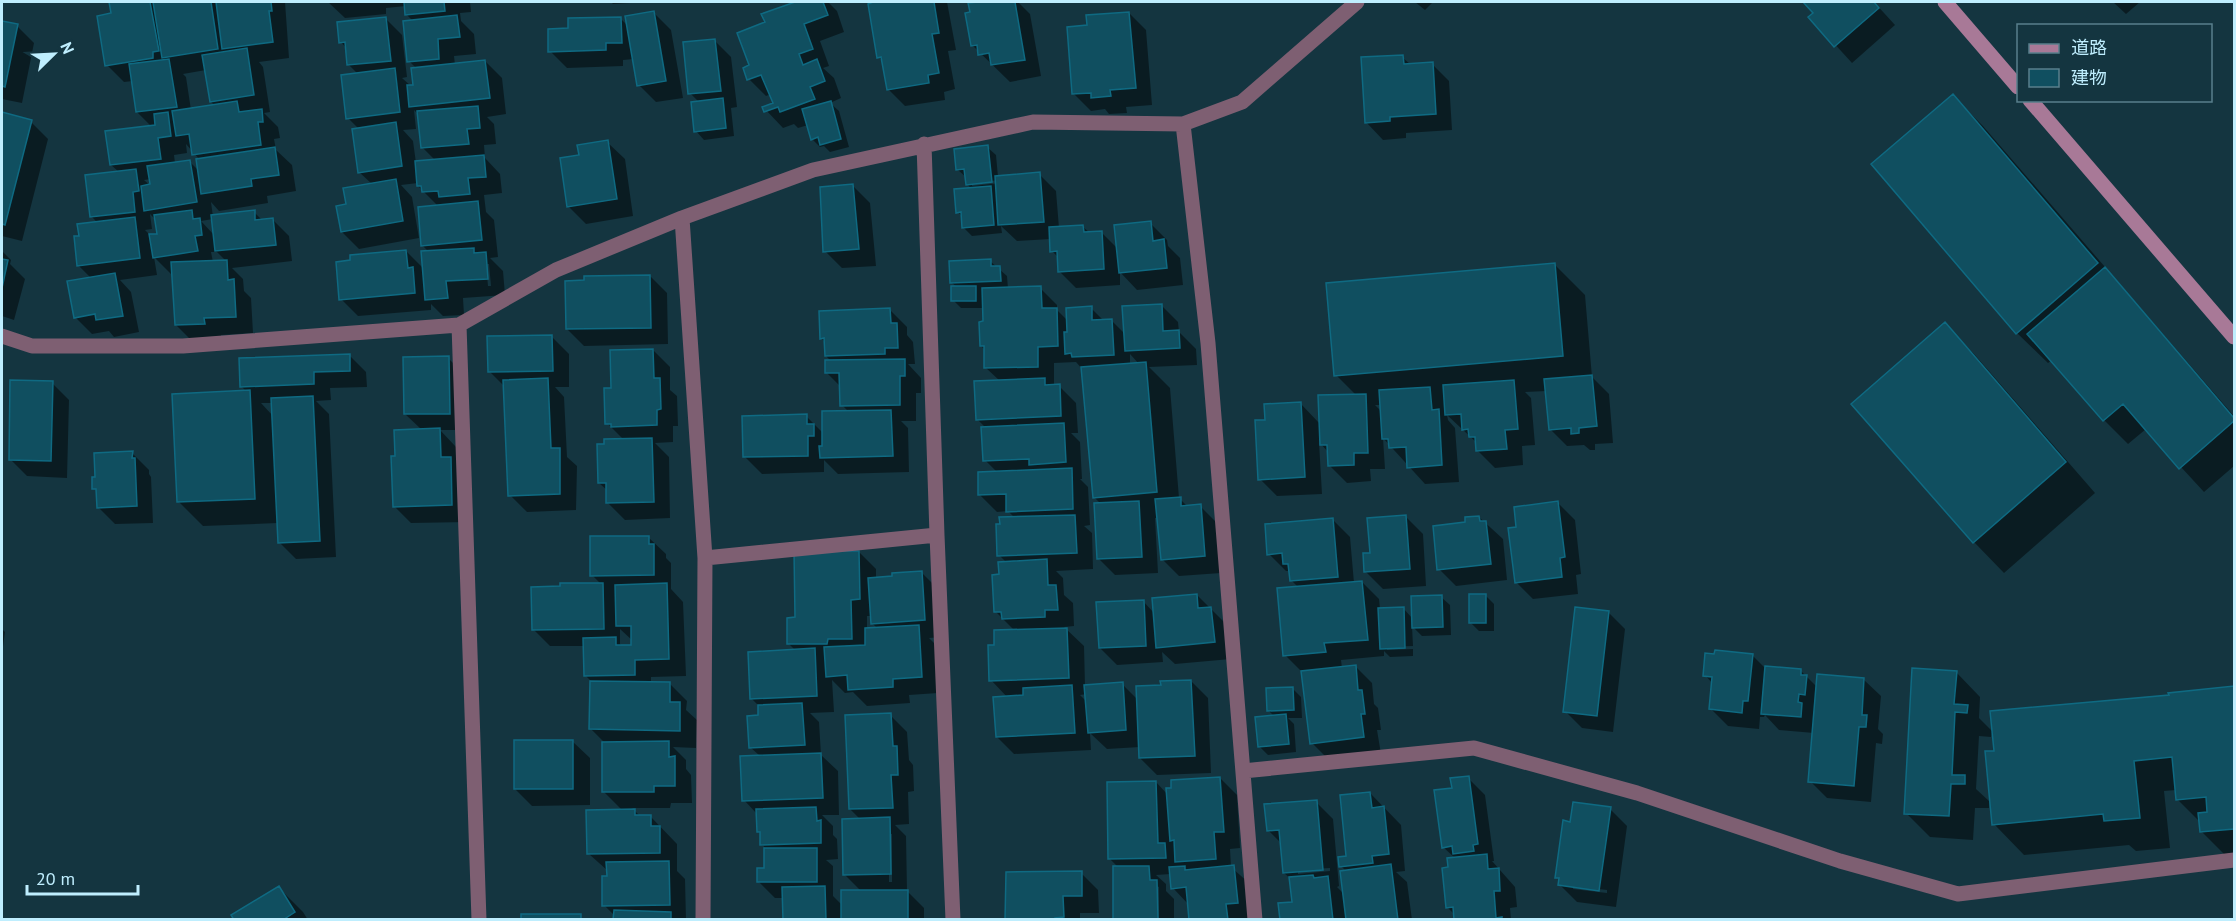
<svg xmlns="http://www.w3.org/2000/svg" width="2236" height="921" font-family="'PT Sans','Noto Sans JP',sans-serif">
  <style>
    .shadow { fill: #0007; fill-rule: evenodd }
    .building { fill: #104f60; stroke: #0f6a82; stroke-width: 1.5 }
    .lines { fill: none; stroke-linecap: round; stroke-linejoin: round }
    .street { stroke: #7e5f72; stroke-width: 15 }
    .secondary { stroke: #a87997; stroke-width: 15 }
  </style>
  <rect width="100%" height="100%" fill="#143540"/>
  <path class="shadow" d="M110 2H285L289 58 259 62 263 67 270 112 264 113 278 127 280 138 274 139 276 150 292 165 296 191 267 196 268 203 219 211 211 202 213 217 254 212 263 221 272 219 289 236 292 261 232 268 243 279 244 291 251 298 253 333 221 335V340L193 342 176 325 173 274H171L154 257 157 275 120 280 131 292 139 332 114 337 109 331 92 334 75 317 92 279 79 266 80 237 98 223 92 217 119 172 111 165 152 127 137 112 133 81 124 82 107 65 112 15ZM206 70 211 102 216 106 191 110 186 77 183 74ZM186 144 200 160 199 171 189 161 175 163 174 155 187 153ZM151 179 152 187 144 180ZM150 214 157 221 159 235 151 236 145 230 152 229ZM213 219 214 235 201 221ZM211 252H217L227 262H213Z
    M328 2H470L471 12 460 13 461 21 474 34 476 54 454 56 455 65 485 61 502 78 506 114 487 117 494 124 496 144 484 145 485 158 500 174 502 193 484 195 486 212 494 220 498 257 490 258 503 271 505 295 463 298 464 315 443 316 431 304V310L358 316 341 299 406 251 424 269 429 252 423 246 438 206 418 186V183L401 185 412 197 419 238 359 249 342 232 347 205 372 184 359 172V129L348 118 358 74 349 65 347 49 341 42 385 18 402 35 407 77 402 78 411 86H415L417 69 409 61 414 22 407 15 406 6 386 8V14L345 18ZM414 110 419 115 422 147 436 161 416 163 413 141 403 130 416 129ZM486 264H489L491 286H488Z
    M611 2H647L613 4Z
    M799 2H828L837 11 844 32 820 41 829 66 823 68 834 78 841 98 830 103 839 111 849 147 830 152 824 146 820 147 812 139 808 125 798 128 794 124 783 128 764 108 775 104 771 94 766 96 749 79 751 66 767 23 763 15Z
    M874 2H947L956 50 948 51 955 89 944 92 945 100 905 106 888 89 883 62 879 57Z
    M986 2H1018L1030 14 1041 76 1010 82 972 45 970 4Z
    M1415 2H1433L1425 10Z
    M1805 2H1874L1895 25 1852 63 1810 17 1815 13Z
    M2113 2H2140L2126 14Z
    M654 13 671 30 683 98 656 102 639 85 634 59 623 60V66L567 68 550 51 570 30 620 18 629 27Z
    M1129 13 1146 30 1152 105 1126 107 1127 113 1109 114 1105 109 1091 111 1074 94 1088 27Z
    M2 23 17 26 34 43 22 103 2 99Z
    M714 40 731 57 737 107 731 108 734 136 704 140 696 131 699 102 690 93Z
    M1402 57 1411 65 1432 64 1449 81 1452 130 1406 133V138L1383 140 1366 122Z
    M1953 96 1983 126 2234 416V466L2204 492 2146 429 2128 444 2104 420 2052 360 2048 363 2017 333Z
    M2 114 31 122 48 139 22 241 2 236Z
    M607 142 625 159 633 216 586 224 569 207 580 156Z
    M987 147 996 155 998 177 1039 174 1056 191 1059 228 1082 226 1090 233 1101 232 1118 249 1150 223 1167 240 1168 246 1180 258 1183 285 1137 290 1120 272V285L1076 288 1059 271V258L1052 251 1051 239 1017 241 1001 226 1002 233 972 236 963 227V217L958 212 972 189 967 184V178L958 170ZM1000 180V183L972 186V183Z
    M853 186 870 203 876 266 842 268 825 251Z
    M2 251 11 260 10 264 25 279 14 320 2 316Z
    M990 261 1007 276 1008 289 1040 288 1057 305V310L1068 321 1091 308 1104 321H1112L1125 334 1161 305 1178 322 1179 332 1196 349 1197 365 1149 367 1170 388 1179 498 1188 507 1200 506 1217 523 1221 573 1179 576 1162 559 1158 518H1155L1158 573 1115 575 1098 558 1101 504 1094 497 1083 370 1076 362 1054 363V386H1059L1076 403 1078 433H1071L1080 442 1082 479H1080L1088 487 1090 525 1084 526 1092 533 1093 569 1056 571 1063 578 1064 595 1073 603 1074 626 1064 627 1084 646 1085 686 1122 684 1138 700 1162 687 1191 681 1208 698 1211 773 1157 775 1140 758V747L1107 749 1090 733 1091 750 1014 754 997 737 1008 698 991 680 996 647 1015 631 995 611 1000 576 1007 563 999 555 1015 518 1008 511 997 512 980 495 998 473 985 460 987 429 978 420 1000 381 986 368 985 350 981 346 984 308H961L953 300 957 287 952 283ZM1130 354 1139 364 1130 365ZM1087 694V702L1080 695Z
    M1554 264 1585 295 1592 377 1609 394 1613 443 1595 444V450H1590L1584 445 1567 446 1550 429 1547 391 1525 392 1531 398 1535 445 1522 446 1523 465 1495 468 1478 451 1477 443 1447 415 1448 420 1455 428 1459 482 1425 484 1383 438 1385 469H1370L1371 481 1347 483 1330 466 1329 453 1319 442 1322 494 1277 496 1260 479 1266 421 1301 404 1320 424 1356 395 1336 375ZM1375 405H1382V412Z
    M650 276 667 293 668 344 584 346 567 329Z
    M890 310 907 327V335L913 342 915 364H908L921 378V393H916V421H901L908 428 909 472 838 474 824 460V472L762 474 745 457 806 416 823 433 849 412 842 405 841 387 827 373 832 362 826 356V343L821 338Z
    M1945 324 1975 355 2095 493 2004 573 1974 542Z
    M552 337 569 354V387H555L564 397 567 457 577 466 576 510 527 512 510 495 505 387 489 371Z
    M653 350 670 367V390L677 396 678 426H673V442L655 443 669 457 670 518 625 520 608 503V491L599 483 624 440 607 423 613 390Z
    M349 355 366 372 367 387 330 388 331 400 316 401 329 414 336 557 296 559 279 542 278 523 203 526 179 502 247 392 241 386ZM261 403H273V416Z
    M448 358 465 375 466 430H440L456 447 469 522 411 523 394 506 397 458 422 430 405 414Z
    M52 383 69 400 67 478 27 476 10 459Z
    M132 453 149 470V474L151 477 153 523 115 524 98 507V492L94 488Z
    M1558 503 1575 520 1581 574 1576 575 1578 594 1533 599 1516 582Z
    M1406 517 1423 534 1426 586 1383 589 1366 572 1371 554Z
    M1479 517 1503 539 1507 580 1456 586 1439 569 1467 524Z
    M1333 520 1350 537 1354 583 1362 582 1379 599 1380 609 1403 608 1413 619 1441 597 1450 605 1451 635 1422 636 1412 626 1413 646 1387 647V650L1413 649V656L1390 657 1384 651V656L1341 660 1342 668 1355 666 1372 683 1374 704 1378 708 1381 730H1377L1381 754 1329 760 1312 743 1302 672 1285 655 1299 588 1291 580 1290 571H1286L1269 554Z
    M648 537 666 554V558L671 563V589L683 602 686 676 651 677V683L670 684 687 701 686 710 697 720 696 748 673 747 686 760V769L691 775 692 803H671L670 808H632L641 817H651L677 844V871L685 879 686 920H615V916L604 905 608 871 589 854 623 811 603 791 605 743 591 729 592 682 586 676 585 646H550L533 629 601 584 592 575ZM620 629 633 641V646L623 647 620 644Z
    M859 552 876 569V579L921 572 938 589 942 637 929 638 935 644 938 693 909 695 910 703 867 706 853 692 845 693 832 680 834 712 810 713 819 722 821 755 838 771 839 815H822L833 826V835L837 839 838 859 826 860 833 866V896L843 906 861 891 844 874 861 820 850 809 890 715 907 732 909 760 913 765 914 791 908 792 909 824 895 825 906 836 907 891 924 908V920H784L783 898H775L758 881 765 869V848L762 844V835L758 832 757 814 744 800 760 756 750 747 760 717 759 706 752 699 796 651 788 643 797 618ZM867 616H872V623L878 629 867 630ZM889 834H892V882H889Z
    M1197 595 1228 626 1231 659 1175 664 1162 652 1163 662 1117 665 1100 648 1143 601 1154 613Z
    M1486 596 1494 604V631H1479L1470 622Z
    M1608 612 1625 629 1613 732 1582 728 1565 711Z
    M2 629 5 632 2 654Z
    M1752 655 1765 668 1801 671 1817 687 1863 679 1881 696 1878 729 1883 734 1882 744 1876 743 1871 802 1827 798 1810 781 1814 733 1779 730 1765 715 1764 717H1760L1759 729 1728 726 1711 709 1713 684 1705 675Z
    M1956 672 1980 697 1979 718 1992 731 1991 737 1979 736 1976 789 1989 801V808H1975L1973 840 1930 837 1906 813Z
    M1292 688 1301 697 1302 718H1288L1294 724 1296 752 1268 755 1259 746 1275 717 1269 711Z
    M2234 688V862H2232L2201 831V823L2177 799 2176 790 2164 791 2170 848 2136 851 2129 845 2024 855 1994 824 1996 752 2170 696V694Z
    M572 741 590 758V805L532 806 515 789Z
    M1220 778 1237 795 1240 848 1230 849 1231 867 1250 884 1254 919 1191 920 1189 905 1173 888 1171 874 1156 875 1166 884V891L1174 899V920H1159V887L1119 868 1110 859 1156 782 1168 795Z
    M1468 778 1485 795 1494 861H1492L1515 887 1517 907 1510 908 1511 920H1455V915L1447 907 1449 868 1455 858 1443 847 1453 789Z
    M1370 793 1401 825 1405 871 1396 872 1407 882 1412 920H1281L1294 903 1291 879 1284 873 1282 844 1269 831 1316 802 1333 819 1339 886 1337 887 1344 894 1346 871 1341 866 1348 858ZM1330 868V871L1298 874V870Z
    M1610 809 1627 826 1616 907 1577 902 1560 885V881L1557 877 1571 824ZM1573 886 1607 890V893L1573 889Z
    M1081 873 1098 890 1099 913H1080V920H1007Z
    M279 888 303 912 308 920H236Z"/>
  <path class="building" d="M109 2H150L159 51 153 52V58L105 66 97 16 111 13Z
    M153 2H211L218 49 162 58Z
    M216 2H271L272 11H269L273 42 222 49Z
    M404 2H444L445 11 405 15Z
    M795 2H823L828 15 804 24 813 49 799 54 803 65 817 59 825 81 810 87 815 99 780 112 778 107 764 112 762 107 773 103 761 75 747 80 743 68 749 65 737 33 765 22 761 14Z
    M873 2H934L939 33 932 34 939 73 928 75 929 83 887 90 881 57 877 58 868 4Z
    M978 2H1015L1025 60 991 65 989 53 978 55 977 45 971 46 965 13 970 12 968 3Z
    M1803 2H1874L1879 8 1834 47 1808 17 1813 13Z
    M654 11 666 81 637 86 625 16Z
    M1129 12 1136 88 1110 90 1111 96 1091 98V93L1072 94 1067 27 1087 25 1086 15Z
    M457 15 460 37 438 39 439 59 407 62 403 21Z
    M386 17 391 61 347 65 345 42 339 43 337 22Z
    M621 17 622 43H606V50L548 52V29L568 28V18Z
    M2 21 18 24 5 87 2 86Z
    M715 39 721 91 688 94 683 42Z
    M247 48 254 95 210 102 202 55Z
    M1403 55 1404 64 1433 62 1436 114 1390 117V121L1365 123 1361 57Z
    M169 59 177 107 136 112 129 64Z
    M485 60 490 98 409 107 407 85H413L411 68Z
    M395 68 400 112 346 119 341 75Z
    M1953 94 2098 263 2016 334 1871 164Z
    M723 98 726 128 694 132 691 102Z
    M237 101 239 112 262 109 263 122H258L261 145 192 155 189 134 176 136 172 111Z
    M831 101 841 139 820 145 818 137 811 140 802 109Z
    M478 106 480 128 467 129 469 144 421 148 417 111Z
    M2 112 32 120 5 225 2 224Z
    M168 112 171 136 158 138 161 159 110 165 105 131 155 125 154 114Z
    M396 122 402 166 358 173 352 129Z
    M608 140 617 199 567 207 560 158 579 155 577 145Z
    M988 145 992 182 966 185 964 169 956 170 954 149Z
    M275 147 279 175 251 179 252 186 201 194 196 159Z
    M484 155 486 177 468 178 470 194 439 197 438 191 422 192 421 186H417L415 161Z
    M190 160 197 202 144 211 141 186 150 184 147 166Z
    M136 169 139 191 133 192 135 212 90 217 85 175Z
    M1040 172 1044 222 998 225 995 176Z
    M396 179 403 221 341 232 336 206 346 204 343 188Z
    M853 184 859 249 823 252 820 187Z
    M991 186 994 225 962 228 961 212 956 213 954 189Z
    M478 201 482 240 421 246 418 207Z
    M192 210 193 219 200 218 202 235 195 236 198 251 153 258 149 234H157L154 215Z
    M255 210V220L273 218 276 245 215 251 211 215Z
    M135 217 140 258 77 266 74 236H79L77 224Z
    M1151 221 1153 241 1164 239 1167 268 1119 273 1114 225Z
    M1083 225 1084 232 1102 231 1104 269 1058 272 1057 251 1050 252 1049 227Z
    M474 248V253L486 252 488 279 446 281 448 298 425 300 421 251Z
    M406 250 408 268 413 267 415 293 339 300 336 262 350 260V255Z
    M2 259 8 260 2 288Z
    M991 259V266H1000L1001 281 950 283 949 261Z
    M227 260 228 280 234 279 236 317 204 318 205 324 175 325 171 262Z
    M1555 263 1563 356 1334 376 1326 283Z
    M2105 267 2234 418V421L2179 469 2123 404 2103 421 2027 334Z
    M115 273 123 316 96 320 95 314 74 318 67 281Z
    M650 275 651 328 566 329 565 281 584 280V276Z
    M951 286H976V301H951Z
    M1041 286 1042 308H1057L1058 346 1038 347V367L984 368V346H980L979 322 983 321 982 288Z
    M1162 304 1163 331 1179 330 1180 348 1125 351 1122 306Z
    M1092 306V320L1112 319 1114 355 1072 357 1071 353 1065 354 1064 332H1067L1066 308Z
    M890 308 891 323H897L898 348H885V354L825 356 824 338 820 339 819 311Z
    M1945 322 2066 462 1973 543 1851 404Z
    M552 335 553 371 488 372 487 336Z
    M653 349 654 378H660L661 409 657 410V425L611 427V424H605L604 388H611L610 350Z
    M350 354V371L314 372V384L240 387 239 358Z
    M449 356 450 414H404L403 357Z
    M905 359V376H900V405L840 406 839 373H825V360Z
    M1146 362 1157 492 1093 498 1081 367Z
    M1592 375 1597 426 1579 428V433L1571 434V428L1549 430 1544 379Z
    M548 378 551 448H560V494L508 496 503 380Z
    M1045 378V385L1060 384 1061 416 976 420 974 381Z
    M10 380 53 381 51 461 9 460Z
    M1514 380 1518 429 1505 430 1507 449 1476 451 1475 437H1469L1468 429 1462 430 1461 414 1445 415 1443 385Z
    M1430 387 1432 410 1439 409 1442 465 1407 468 1406 447 1389 448 1388 439H1382L1379 390Z
    M250 390 255 499 177 502 172 394Z
    M1366 394 1368 453H1354V465L1328 466 1327 445H1320L1318 395Z
    M313 396 320 541 278 543 271 398Z
    M1301 402 1305 477 1258 480 1255 420H1265L1264 404Z
    M891 410 893 456 820 458 819 446H822V411Z
    M807 414V424H814V436H808V456L743 457 742 416Z
    M1064 423 1066 462 1029 465V459L983 461 981 427Z
    M440 428 441 457H451L452 505 393 507 391 456H395L394 430Z
    M652 438 654 502 606 503V483H598L597 444H604V439Z
    M133 451 132 458H135L137 506 97 508 96 489H92V477H95L94 453Z
    M1072 468 1073 509 1006 512V494L978 495V472Z
    M1181 497V506L1201 504 1205 556 1161 560 1155 499Z
    M1139 501 1142 557 1097 559 1094 503Z
    M1558 501 1565 557 1560 558 1562 577 1515 583 1508 528 1516 527 1514 507Z
    M1075 515 1077 553 997 556 996 524H1000L999 517Z
    M1406 515 1410 569 1364 572 1363 553H1370L1367 518Z
    M1479 516 1480 521H1486L1491 564 1437 570 1433 526 1465 522V517Z
    M1333 518 1338 577 1290 581 1288 564H1283L1282 553 1267 555 1265 524Z
    M590 536H649V544H654V575L590 576Z
    M794 551H859L860 599 851 600 852 639H828L827 644H787V618L795 617Z
    M1047 559 1048 585H1056L1058 610H1045V617L1002 619 1001 612H994L992 575 999 574 998 562Z
    M922 571 925 620 871 624 868 578 892 576V573Z
    M1362 581 1368 640 1324 643 1326 652 1283 656 1277 588Z
    M560 583H603L604 629 532 630 531 587 560 586Z
    M667 583 669 659 635 660V675L584 676 583 638 616 637V645H631V626H616L615 585Z
    M1197 594 1198 608 1211 607 1215 642 1156 648 1152 598Z
    M1469 594H1486V623H1469Z
    M1442 595 1443 627 1412 628 1411 596Z
    M1144 600 1146 646 1099 648 1096 602Z
    M1404 607 1405 648 1380 649 1378 608Z
    M1575 607 1609 611 1597 716 1563 712Z
    M919 625 922 677 893 679V687L848 690 847 675 826 677 824 647 865 645V628Z
    M1067 628 1069 678 989 681 988 645H994V630Z
    M815 648 817 696 750 699 748 652Z
    M1715 650 1753 654 1748 701H1743L1742 713 1709 709 1712 677 1703 676 1705 653 1714 654Z
    M1356 665 1358 690H1362L1365 714H1361L1364 737 1310 744 1301 671Z
    M1765 666 1801 669V675H1807L1805 695 1799 694 1798 702 1802 703 1801 717 1761 714Z
    M1912 668 1957 671 1954 704 1968 705 1967 713 1955 712 1952 775H1965V784H1951L1949 816 1904 814Z
    M1817 674 1864 678 1862 715H1867L1866 727H1859L1854 786 1808 782Z
    M1191 680 1195 756 1139 758 1136 686 1161 685 1160 681Z
    M590 681 670 682V702H680V731L589 729Z
    M1123 682 1126 730 1088 733 1084 685Z
    M1072 685 1075 733 996 737 993 697 1023 695V688Z
    M2234 686V829L2200 832 2198 813 2207 812 2206 797 2176 800 2172 757 2134 761 2140 818 2104 821 2103 814 1992 825 1985 751H1994L1990 711 2169 695 2168 693Z
    M1293 687 1294 710 1267 711 1266 688Z
    M802 703 805 745 749 748 747 716 758 715V705Z
    M891 713 893 746H897L898 775H891L893 808 849 809 845 715Z
    M1286 714 1289 744 1258 747 1255 717Z
    M514 740H573V789H514Z
    M669 741V757L675 756V786H654V792H602V742Z
    M821 753 823 798 742 801 740 756Z
    M1469 776 1478 844 1473 845 1474 851 1453 854 1452 846 1442 848 1434 790 1452 788 1450 778Z
    M1220 777 1224 832H1214L1216 859 1175 862 1174 840 1170 841 1166 788H1171V780Z
    M1156 781 1158 843H1165L1166 858 1108 859 1107 782Z
    M1370 792 1372 808 1384 806 1389 854 1372 856 1373 863 1339 867 1338 857 1346 856 1340 795Z
    M1317 800 1323 870 1283 873 1279 830 1267 831 1264 804Z
    M1573 802 1611 807 1599 891 1558 885 1559 878H1555L1563 820 1570 822Z
    M816 807 817 821 821 820V843L760 845V832H757L756 809Z
    M635 809V815H651V826H660V853L587 854 586 810Z
    M890 817 891 874 843 875 842 819Z
    M764 848H817V882H757V868H764Z
    M1487 854 1488 869 1499 868 1500 891H1494L1496 918 1502 917V920H1454L1453 907 1446 908 1442 868 1448 867 1447 858Z
    M669 861 670 905 602 906V876H607L606 862Z
    M1391 864 1398 920H1346L1340 871Z
    M1234 865 1238 903 1226 904 1228 920H1189L1186 887 1171 889 1169 867 1185 866V870Z
    M1113 866H1149L1150 880H1157L1158 920H1113Z
    M1082 871V896H1063L1064 917 1055 918V920H1005L1006 872Z
    M1313 875 1314 878 1328 876 1333 920H1280L1278 903 1292 902 1289 877Z
    M279 886 295 912 286 918 287 920H234L231 915Z
    M825 886 826 920H783L782 887Z
    M841 890H908V920H841Z
    M614 910 671 912V920H613Z
    M521 914H581V920H521Z"/>
  <g class="lines">
    <path class="street" d="M1183 124 1208 343 1255 920
      M924 144 937 535 953 920
      M682 218 705 558 703 920
      M459 325 479 920
      M2 336 32 346H183L459 325 556 270 682 218 813 170 1033 122 1183 124 1242 102 1357 2
      M705 558 937 535
      M1243 771 1474 748 1637 793 1840 861 1958 894 2234 860"/>
    <path class="secondary" d="M1945 2 2018 87
      M2030 100 2234 337"/>
  </g>
  <rect width="2236" height="921" fill="none" stroke="#bfeefe" stroke-width="6"/>
  <rect x="2017" y="24" width="195" height="78" fill="#143540" stroke="#587f8c" stroke-width="1.5"/>
  <rect x="2029" y="44" width="30" height="9" fill="#a87997" stroke="#587f8c" stroke-width="1.5"/>
  <text x="2071" y="54" font-size="18" fill="#bfeefe">道路</text>
  <rect x="2029" y="69" width="30" height="18" fill="#104f60" stroke="#587f8c" stroke-width="1.5"/>
  <text x="2071" y="84" font-size="18" fill="#bfeefe">建物</text>
  <g transform="translate(54 54) rotate(66)" stroke="#143540" stroke-width="4.5" paint-order="stroke">
  <path d="M0-4.5L10 22L0 15L-10 22Z" fill="#bfeefe"/>
  <text y="-9" font-size="16" font-weight="bold" text-anchor="middle" fill="#bfeefe">N</text>
  </g>
  <path d="M27 885v9h111v-9" fill="none" stroke="#bfeefe" stroke-width="3"/>
  <text x="36" y="885" font-size="18" fill="#bfeefe" stroke="#143540" stroke-width="4.5" paint-order="stroke">20 m</text>
</svg>
